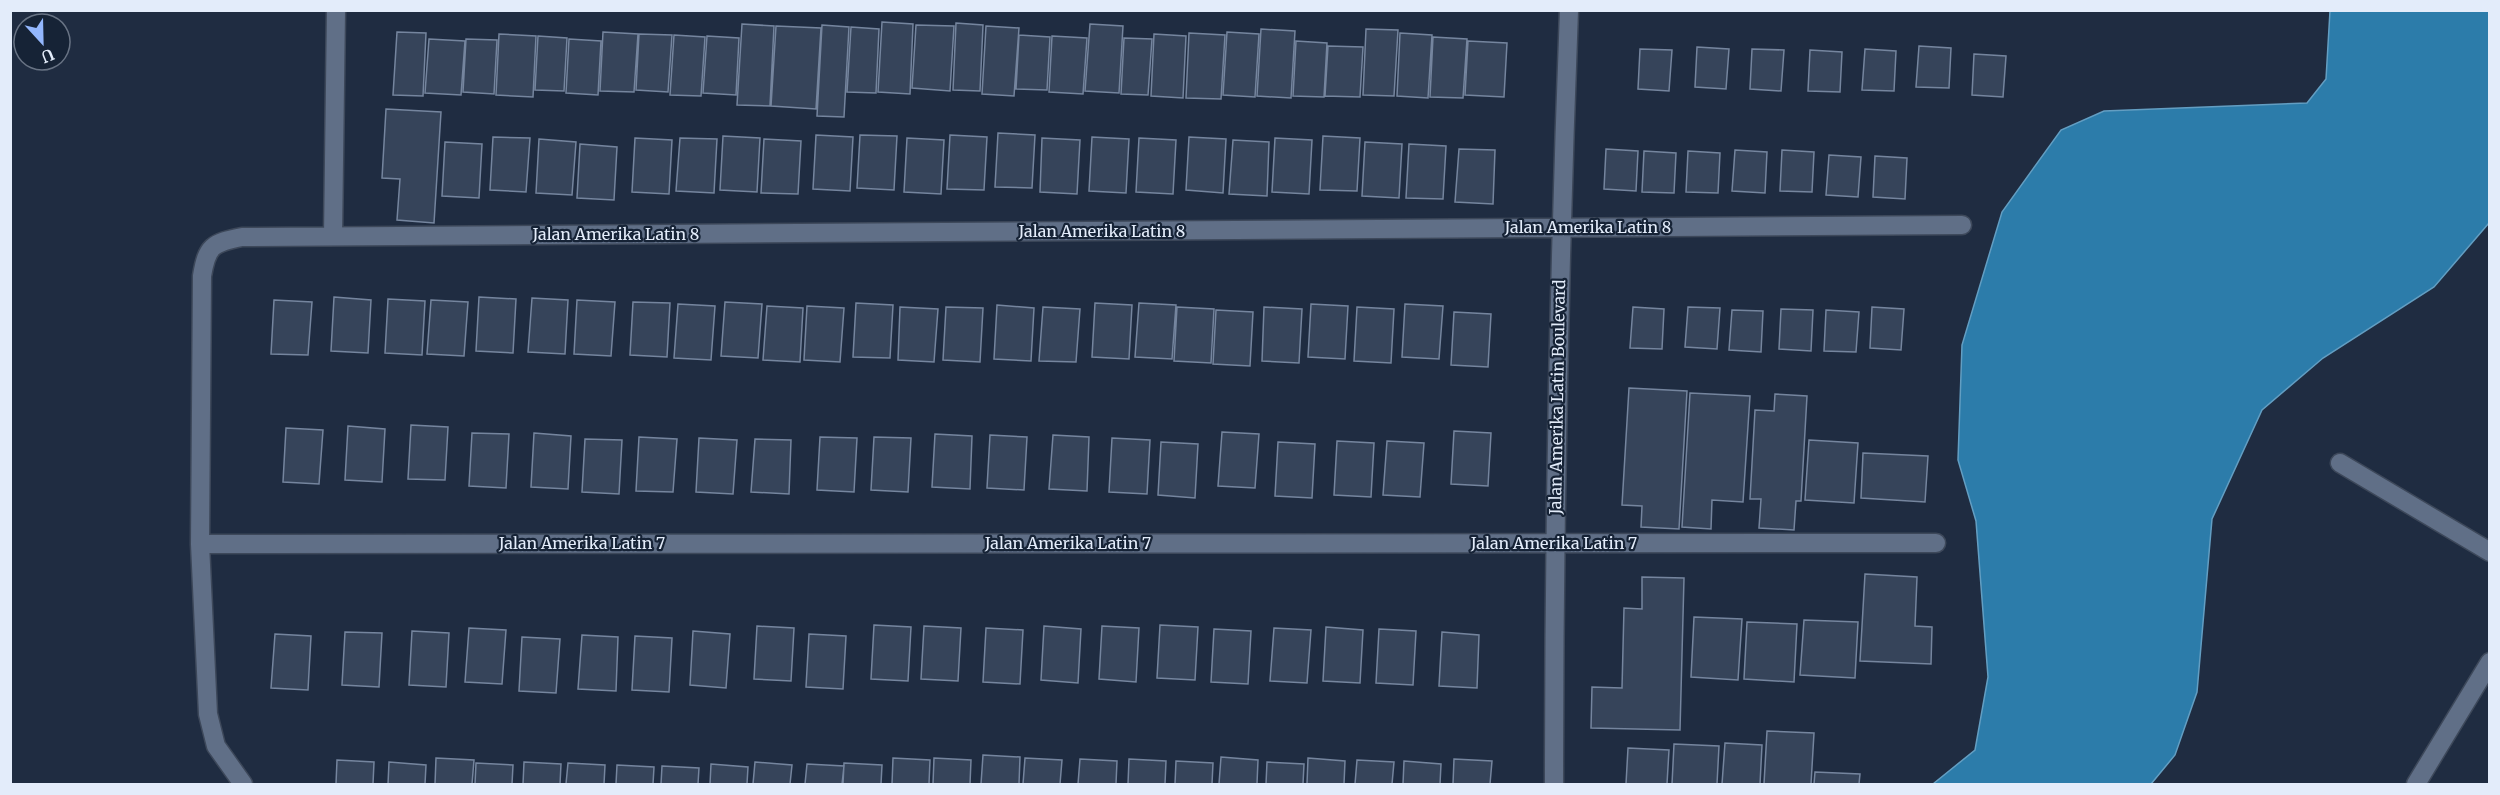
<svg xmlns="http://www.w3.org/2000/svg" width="2500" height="795" font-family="Merriweather,serif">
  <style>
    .water { fill: #2c7caa; stroke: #639ec2; stroke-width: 1.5 }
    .building { fill: #36445a; stroke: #75859e; stroke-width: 1.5 }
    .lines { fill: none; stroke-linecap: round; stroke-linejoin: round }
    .street-casing { stroke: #3d485a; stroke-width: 21 }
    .street { stroke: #606f87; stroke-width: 18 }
    .labels { text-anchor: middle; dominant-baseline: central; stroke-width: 4.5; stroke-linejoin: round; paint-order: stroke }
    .street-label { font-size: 16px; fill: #e3ecfa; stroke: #162336 }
  </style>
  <rect width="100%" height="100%" fill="#1f2c41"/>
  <path class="water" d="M2330 11H2489V223L2434 287 2323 358 2262 410 2212 519 2197 692 2175 755 2151 784H1933L1975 750 1988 677 1976 521 1958 460 1962 345 2002 212 2061 130 2104 111 2307 103 2326 79Z"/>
  <path class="building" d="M882 22 913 24 910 94 878 92Z
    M956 23 983 25 980 91 953 90Z
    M742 24 774 26 770 106 737 105Z
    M1090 24 1123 26 1119 93 1085 91Z
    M822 25 849 27 844 117 817 116Z
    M916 25 954 26 950 91 912 88Z
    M776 26 821 28 816 109 771 106Z
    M986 26 1019 28 1014 96 982 94Z
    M851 27 879 29 876 93 847 92Z
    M1261 29 1295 31 1291 98 1257 96Z
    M1366 29 1398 30 1394 96 1363 95Z
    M397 32 426 33 423 96 393 95Z
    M603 32 638 34 634 92 600 91Z
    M1227 32 1259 34 1255 97 1223 95Z
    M1189 33 1225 35 1221 99 1186 98Z
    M1400 33 1432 35 1428 98 1397 96Z
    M499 34 536 36 533 97 496 95Z
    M639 34 672 35 668 92 636 90Z
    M1154 34 1186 36 1183 98 1151 96Z
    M674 35 705 37 701 96 670 95Z
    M1019 35 1050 37 1047 90 1016 89Z
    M538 36 567 38 564 91 535 90Z
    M707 36 739 38 736 95 703 93Z
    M1052 36 1087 38 1083 94 1049 92Z
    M1433 37 1467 39 1463 98 1430 97Z
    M1124 38 1152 39 1148 95 1121 94Z
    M429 39 465 41 461 95 425 93Z
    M466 39 497 40 494 94 463 92Z
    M569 39 601 41 598 95 566 93Z
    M1296 41 1327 43 1324 97 1293 96Z
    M1468 41 1507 43 1504 97 1465 95Z
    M1328 46 1363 47 1360 97 1325 96Z
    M1919 46 1951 48 1949 88 1916 87Z
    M1697 47 1729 49 1726 89 1695 87Z
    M1640 49 1672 50 1669 91 1638 89Z
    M1752 49 1784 50 1781 91 1750 89Z
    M1865 49 1896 51 1894 91 1862 90Z
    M1810 50 1842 52 1840 92 1808 91Z
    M1974 54 2006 56 2003 97 1972 95Z
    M386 109 441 112 434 223 397 220 400 179 382 178Z
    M998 133 1035 135 1032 188 995 187Z
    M816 135 853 137 850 191 813 189Z
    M860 135 897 136 894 190 857 188Z
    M950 135 987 137 984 190 947 189Z
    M723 136 760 138 757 192 720 190Z
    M1323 136 1360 138 1357 191 1320 190Z
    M493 137 530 138 526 192 490 190Z
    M1092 137 1129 139 1126 193 1089 191Z
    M1189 137 1226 139 1223 193 1186 190Z
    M635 138 672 140 669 194 632 192Z
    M680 138 717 139 714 193 676 191Z
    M907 138 944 140 941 194 904 192Z
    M1042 138 1080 140 1077 194 1040 192Z
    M1139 138 1176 140 1173 194 1136 192Z
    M1275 138 1312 140 1309 194 1272 192Z
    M539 139 576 142 572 195 536 193Z
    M764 139 801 141 798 194 761 193Z
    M1233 140 1269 142 1267 196 1229 194Z
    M445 142 482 144 479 198 442 196Z
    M1365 142 1402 144 1399 198 1362 196Z
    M580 144 617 147 614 200 577 198Z
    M1409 144 1446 146 1443 199 1406 198Z
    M1459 149 1495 150 1493 204 1455 202Z
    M1606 149 1638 151 1636 191 1604 189Z
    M1735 150 1767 152 1765 193 1732 191Z
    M1782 150 1814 152 1812 192 1780 191Z
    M1644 151 1676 153 1674 193 1642 192Z
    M1688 151 1720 153 1718 193 1686 192Z
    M1829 155 1861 157 1858 197 1826 195Z
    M1875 156 1907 158 1905 199 1873 197Z
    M334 297 371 300 368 353 331 351Z
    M479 297 516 299 513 353 476 351Z
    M532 298 568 300 565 354 528 352Z
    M388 299 425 301 422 355 385 353Z
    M274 300 312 302 308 355 271 354Z
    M431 300 468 302 464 356 427 354Z
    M577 300 615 302 611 356 574 354Z
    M633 302 670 303 667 357 630 355Z
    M725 302 762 304 758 358 721 356Z
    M856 303 893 305 890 358 853 357Z
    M1095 303 1132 305 1129 359 1092 357Z
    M1139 303 1176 305 1172 359 1135 357Z
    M678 304 715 306 711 360 674 358Z
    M1311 304 1348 306 1345 359 1308 357Z
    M1405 304 1443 306 1439 359 1402 357Z
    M997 305 1034 308 1031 361 994 359Z
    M767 306 803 308 800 362 763 360Z
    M807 306 844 308 840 362 804 360Z
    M900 307 938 309 934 362 898 360Z
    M946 307 983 308 980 362 943 360Z
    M1043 307 1080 309 1076 362 1039 361Z
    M1177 307 1214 309 1211 363 1174 361Z
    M1264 307 1302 309 1299 363 1262 361Z
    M1357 307 1394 309 1391 363 1354 361Z
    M1633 307 1664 309 1662 349 1630 348Z
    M1688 307 1720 308 1717 349 1685 347Z
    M1872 307 1904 309 1901 350 1870 348Z
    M1781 309 1813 310 1811 351 1779 349Z
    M1216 310 1253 312 1250 366 1213 364Z
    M1732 310 1763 311 1761 352 1729 350Z
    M1826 310 1859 312 1856 352 1824 351Z
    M1454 312 1491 314 1488 367 1451 365Z
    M1629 388 1687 391 1679 529 1641 527 1642 506 1622 505Z
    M1690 393 1750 396 1743 502 1712 500 1711 529 1682 527Z
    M1775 394 1807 396 1801 501H1796L1794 530 1759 528 1761 499H1750L1755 410 1774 411Z
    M411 425 448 427 445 480 408 479Z
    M348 426 385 429 382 482 345 480Z
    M286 428 323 430 319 484 283 482Z
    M1454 431 1491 433 1488 486 1451 484Z
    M1222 432 1259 434 1255 488 1218 486Z
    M472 433 509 434 506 488 469 486Z
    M534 433 571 436 568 489 531 487Z
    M935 434 972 436 970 489 932 487Z
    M990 435 1027 437 1024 490 987 488Z
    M1053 435 1089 437 1087 491 1049 489Z
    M639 437 677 439 673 492 636 491Z
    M820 437 857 438 854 492 817 490Z
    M874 437 911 438 908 492 871 490Z
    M699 438 737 440 733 494 696 492Z
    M1112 438 1150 440 1147 494 1109 492Z
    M585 439 622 440 619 494 582 492Z
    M755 439 791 440 789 494 751 492Z
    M1809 440 1858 443 1854 503 1805 500Z
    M1337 441 1374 443 1371 497 1334 495Z
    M1387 441 1424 443 1420 497 1383 495Z
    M1161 442 1198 444 1195 498 1158 495Z
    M1278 442 1315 444 1312 498 1275 496Z
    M1863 453 1928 456 1925 502 1861 498Z
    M1865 574 1917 577 1915 626 1932 627 1931 664 1860 661Z
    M1642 577 1684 578 1680 730 1591 728 1592 687 1622 688 1624 608 1642 609Z
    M1694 617 1742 619 1738 680 1691 677Z
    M1804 620 1858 622 1855 678 1800 675Z
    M1747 622 1797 624 1794 682 1744 679Z
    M874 625 911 627 908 681 871 679Z
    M1160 625 1198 627 1195 680 1157 678Z
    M757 626 794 628 791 681 754 679Z
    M924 626 961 628 958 681 921 679Z
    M1044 626 1081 629 1078 683 1041 680Z
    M1102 626 1139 628 1136 682 1099 679Z
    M1326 627 1363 630 1360 683 1323 681Z
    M469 628 506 630 502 684 465 682Z
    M986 628 1023 630 1020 684 983 682Z
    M1274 628 1311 630 1307 683 1270 681Z
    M1214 629 1251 631 1248 684 1211 682Z
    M1379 629 1416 631 1413 685 1376 683Z
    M412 631 449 633 446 687 409 685Z
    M693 631 730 634 726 688 690 685Z
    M345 632 382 633 379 687 342 685Z
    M1442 632 1479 635 1477 688 1439 686Z
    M275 634 311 636 308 690 271 688Z
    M809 634 846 636 843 689 806 687Z
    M582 635 618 637 616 691 578 689Z
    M635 636 672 638 669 692 632 690Z
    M522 637 560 639 556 693 519 691Z
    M1767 731 1814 733 1811 784H1764Z
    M1725 743 1762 745 1760 784H1722Z
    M1674 744 1719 746 1717 784H1672Z
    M1628 748 1669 750 1667 784H1626Z
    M983 755 1020 757 1019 784H981Z
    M1221 757 1258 760 1257 784H1219Z
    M436 758 474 760 472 784H435Z
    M893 758 930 760 929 784H892Z
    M934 758 971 760 970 784H933Z
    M1025 758 1062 760 1060 784H1023Z
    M1308 758 1345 761 1344 784H1307Z
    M1080 759 1117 761 1116 784H1078Z
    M1129 759 1166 761 1165 784H1128Z
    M1454 759 1492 761 1490 784H1453Z
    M337 760 374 762 373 784H336Z
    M1357 760 1394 762 1392 784H1355Z
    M1176 761 1213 763 1212 784H1175Z
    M1404 761 1441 764 1440 784H1403Z
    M389 762 426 765 425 784H388Z
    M524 762 561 764 560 784H523Z
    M755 762 792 765 790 784H753Z
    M1267 762 1304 764 1303 784H1266Z
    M476 763 513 765 512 784H475Z
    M568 763 605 765 604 784H566Z
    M844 763 882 765 881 784H843Z
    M711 764 748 767 747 784H710Z
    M807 764 844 766 842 784H805Z
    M617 765 654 767 653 784H616Z
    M662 766 699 768 698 784H661Z
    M1815 772 1860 774 1859 784H1814Z"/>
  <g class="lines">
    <g class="street-casing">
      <path id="street" d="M333 236 336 10
        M2340 463 2490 552
        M200 544 1936 543
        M243 784 216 746 208 714 200 544 202 276C207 246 212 243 242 237L1962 225
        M1554 784C1554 526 1559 269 1569 10
        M2416 784 2490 662"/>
    </g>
    <use href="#street" class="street"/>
  </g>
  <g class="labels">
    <g class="street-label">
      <text x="1588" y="227">Jalan Amerika Latin 8</text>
      <text x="1102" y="231">Jalan Amerika Latin 8</text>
      <text x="616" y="234">Jalan Amerika Latin 8</text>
      <text transform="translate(1557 397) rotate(-89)">Jalan Amerika Latin Boulevard</text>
      <text x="582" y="543">Jalan Amerika Latin 7</text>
      <text x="1068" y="543">Jalan Amerika Latin 7</text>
      <text x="1554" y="543">Jalan Amerika Latin 7</text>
    </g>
  </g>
  <rect width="2500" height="795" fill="none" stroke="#e3ecfa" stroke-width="24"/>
  <g transform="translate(42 42) rotate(158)"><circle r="28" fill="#162336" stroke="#687384" stroke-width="1.5"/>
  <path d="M0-4.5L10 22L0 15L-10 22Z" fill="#93b7fd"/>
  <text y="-9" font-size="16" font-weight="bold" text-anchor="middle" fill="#e3ecfa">U</text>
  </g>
</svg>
